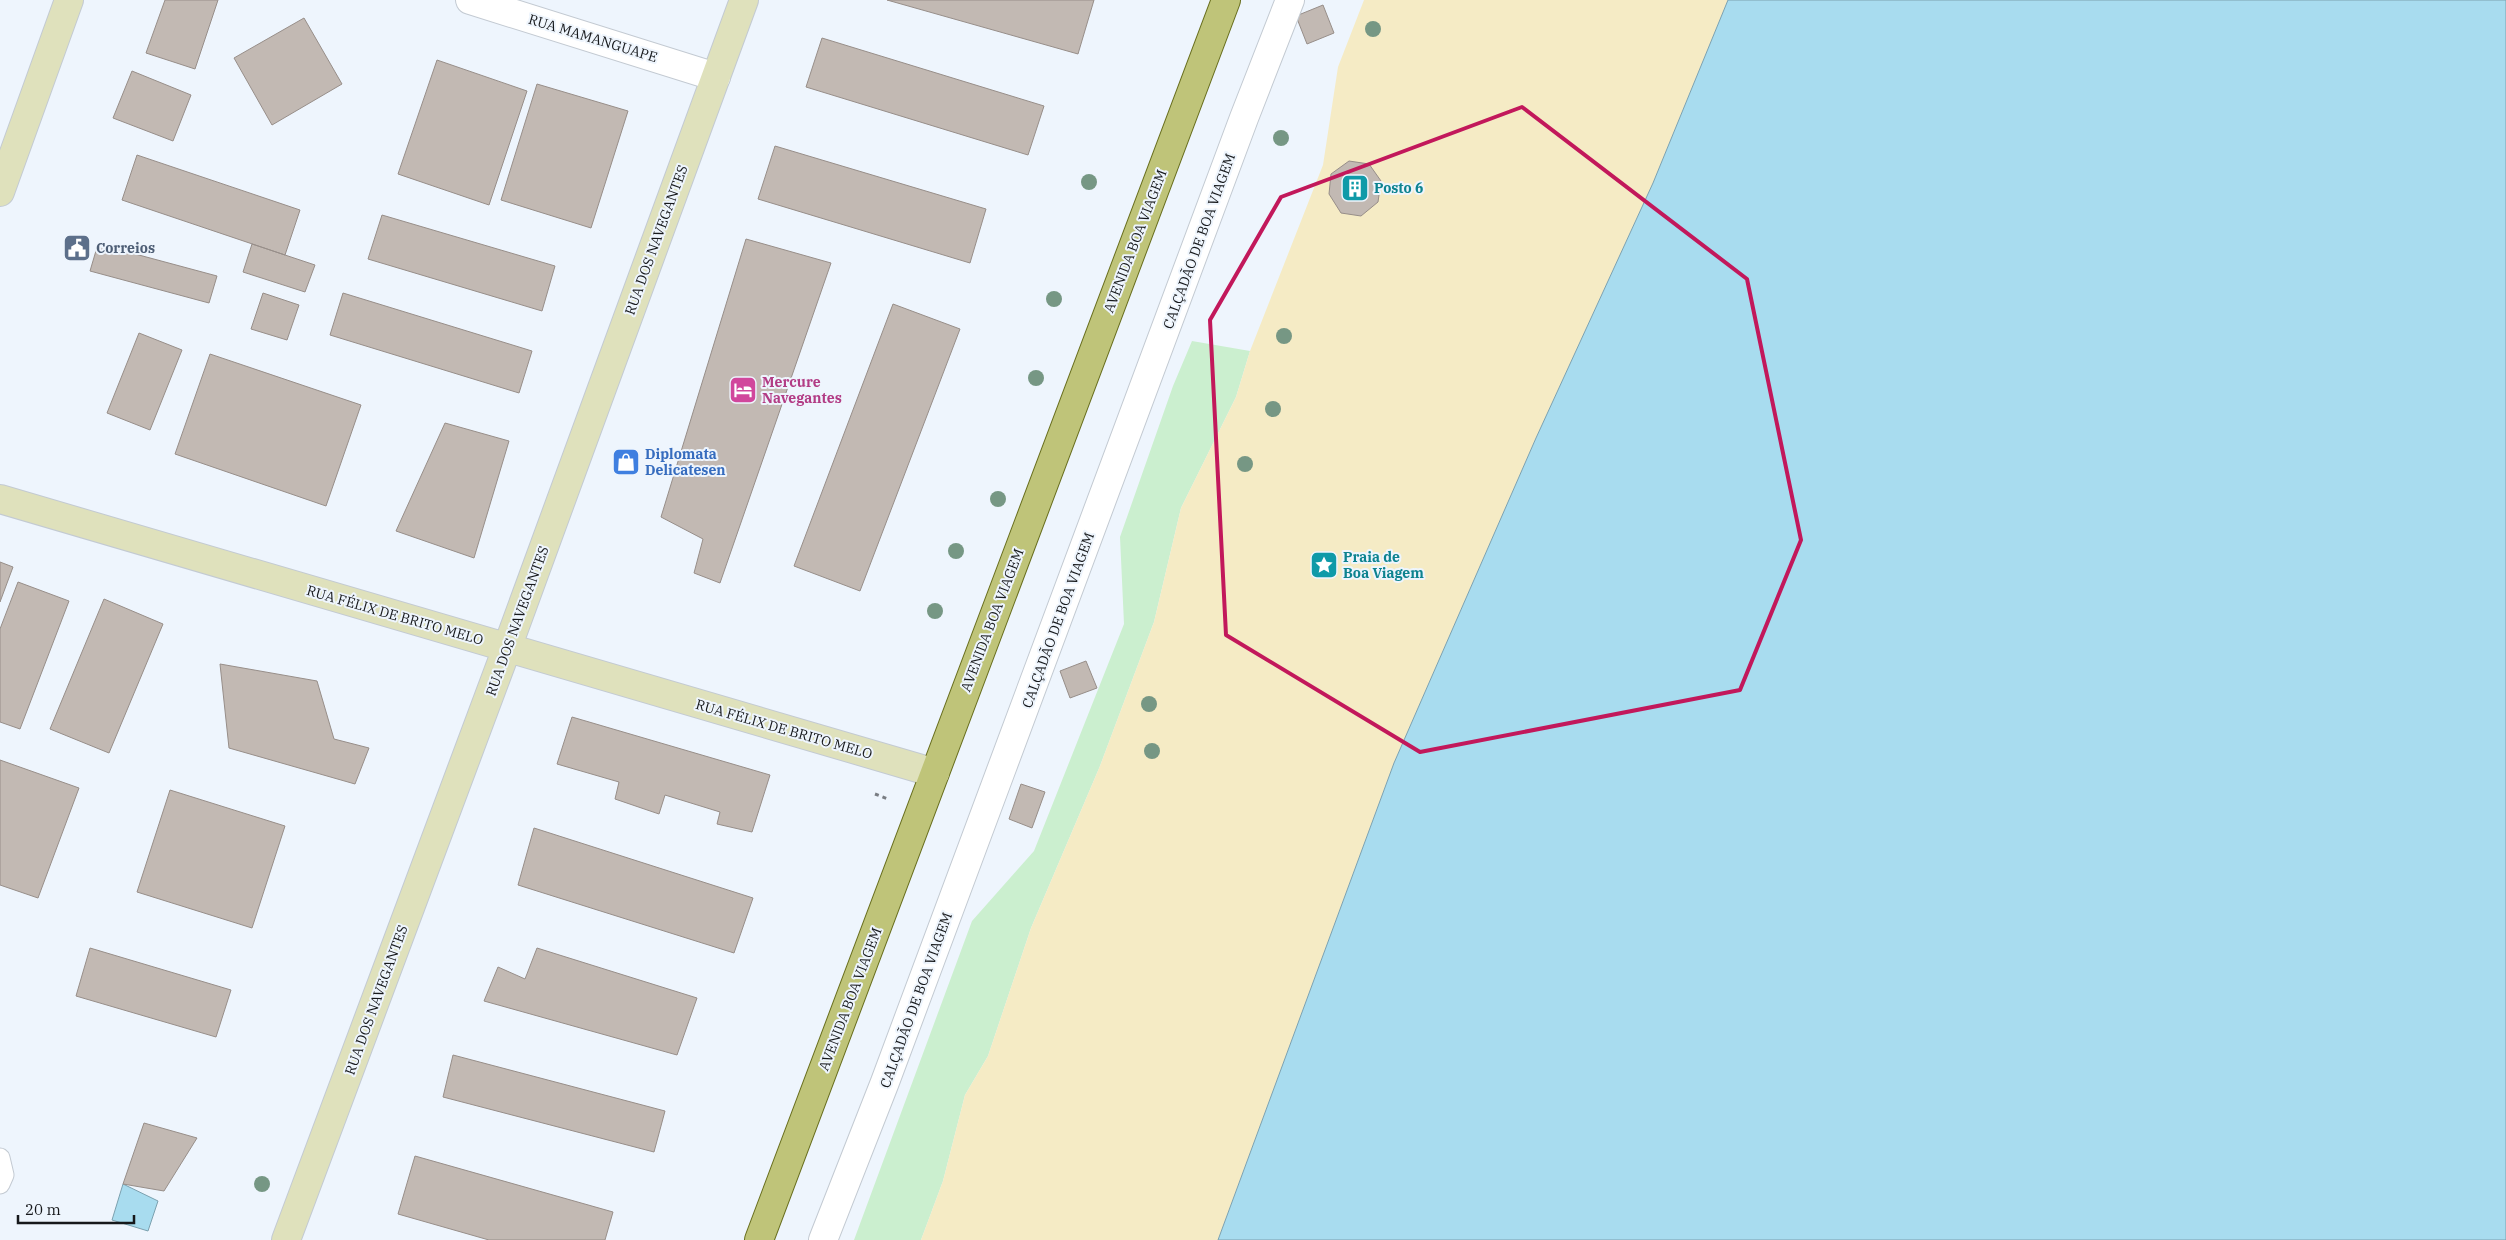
<svg xmlns="http://www.w3.org/2000/svg" width="2506" height="1240" font-family="'IBM Plex Serif',serif">
  <style>
    .green { fill: #cbefcf }
    .sand { fill: #f5ebc5 }
    .water { fill: #a8dcef; stroke: #7ca1af }
    .building { fill: #c2b9b3; stroke: #978e89 }
    .lines { fill: none; stroke-linecap: round; stroke-linejoin: round }
    .lane-casing { stroke: #c3cad2; stroke-width: 21 }
    .street-casing { stroke: #c3cad2; stroke-width: 30 }
    .secondary-casing { stroke: #c3cad2; stroke-width: 30 }
    .primary-casing { stroke: #686e1e; stroke-width: 30 }
    .path { stroke: #797d83; stroke-width: 3; stroke-dasharray: 4 4; stroke-linecap: butt }
    .lane { stroke: #fff; stroke-width: 19 }
    .street { stroke: #fff; stroke-width: 28 }
    .secondary { stroke: #dfe1bc; stroke-width: 28 }
    .primary { stroke: #bfc479; stroke-width: 28 }
    .tree { fill: #769784 }
    .marked { fill: none; stroke: #c2185b; stroke-width: 4; stroke-linejoin: round }
    .labels { text-anchor: middle; dominant-baseline: central; stroke-width: 4; stroke-linejoin: round; paint-order: stroke }
    .street-label { font-size: 14px; fill: #16181b; stroke: #eef5fd }
    .culture-label { font-size: 14px; font-weight: bold; fill: #0d838f; stroke: #eef5fd; text-anchor: start }
    .service-label { font-size: 14px; font-weight: bold; fill: #4e5e75; stroke: #eef5fd; text-anchor: start }
    .hotel-label { font-size: 14px; font-weight: bold; fill: #b23c85; stroke: #eef5fd; text-anchor: start }
    .shop-label { font-size: 14px; font-weight: bold; fill: #366cbe; stroke: #eef5fd; text-anchor: start }
  </style>
  <rect width="100%" height="100%" fill="#eef5fd"/>
  <path class="green" d="M1192 341 1250 351 1236 397 1181 508 1154 622 1100 766 1031 928 988 1056 965 1095 943 1181 921 1240H854L972 921 1034 851 1124 624 1120 537 1173 386Z"/>
  <path class="sand" d="M1364 0H1728L1653 183 1536 438 1394 763 1218 1240H921L943 1181 965 1095 988 1056 1031 928 1100 766 1154 622 1181 508 1236 397 1250 351 1323 165 1338 67Z"/>
  <path class="water" d="M1728 0H2506V1240H1218L1394 763 1536 438 1653 183Z
    M123 1184 158 1201 148 1231 112 1220Z"/>
  <path class="building" d="M165 0H218L195 69 146 53Z
    M887 0H1094L1078 54Z
    M1323 5 1334 33 1307 44 1296 16Z
    M304 18 342 84 272 125 234 58Z
    M822 38 1044 106 1028 155 806 87Z
    M437 60 527 91 489 205 398 174Z
    M132 71 191 95 173 141 113 118Z
    M537 84 628 111 591 228 501 200Z
    M775 146 986 209 970 263 758 199Z
    M137 155 300 210 285 255 122 200Z
    M1349 161 1369 164 1381 181 1378 202 1361 216 1341 213 1329 194 1331 174Z
    M382 215 555 266 542 311 368 259Z
    M746 239 831 263 720 583 694 573 703 539 661 517Z
    M98 244 217 276 209 303 90 271Z
    M252 244 315 265 305 292 243 272Z
    M263 293 299 305 287 340 251 329Z
    M343 293 532 351 519 393 330 335Z
    M893 304 960 329 860 591 794 566Z
    M139 333 182 350 150 430 107 413Z
    M210 354 361 405 326 506 175 454Z
    M445 423 509 441 474 558 396 531Z
    M0 562 13 567 0 602Z
    M18 582 69 601 20 729 0 722V629Z
    M104 599 163 624 109 753 50 729Z
    M1086 661 1097 688 1070 698 1060 671Z
    M220 664 317 681 334 739 369 748 355 784 229 748Z
    M572 717 770 775 752 832 717 824 720 812 665 795 659 814 615 799 619 782 557 764Z
    M0 760 79 788 38 898 0 885Z
    M1021 784 1045 792 1032 828 1009 819Z
    M170 790 285 826 252 928 137 892Z
    M534 828 753 898 734 953 518 885Z
    M90 948 231 990 216 1037 76 996Z
    M537 948 697 998 677 1055 484 1001 498 967 525 979Z
    M453 1055 665 1111 654 1152 443 1097Z
    M144 1123 197 1138 164 1191 123 1184Z
    M415 1156 613 1212 605 1240H489L398 1214Z"/>
  <g class="lines">
    <g class="lane-casing">
      <path id="lane" d="M0 1158 4 1175 0 1184"/>
    </g>
    <g class="street-casing">
      <path id="street" d="M470 0 716 77
        M823 1240 885 1082 1244 118 1290 0"/>
    </g>
    <g class="secondary-casing">
      <path id="secondary" d="M0 192 69 0
        M0 499 935 773
        M286 1240 507 648 744 0"/>
    </g>
    <g class="primary-casing">
      <path id="primary" d="M759 1240 1226 0"/>
    </g>
    <path class="path" d="M875 794 888 799"/>
    <use href="#lane" class="lane"/>
    <use href="#street" class="street"/>
    <use href="#secondary" class="secondary"/>
    <use href="#primary" class="primary"/>
  </g>
  <g class="tree">
    <circle cx="1373" cy="29" r="8"/>
    <circle cx="1281" cy="138" r="8"/>
    <circle cx="1089" cy="182" r="8"/>
    <circle cx="1054" cy="299" r="8"/>
    <circle cx="1284" cy="336" r="8"/>
    <circle cx="1036" cy="378" r="8"/>
    <circle cx="1273" cy="409" r="8"/>
    <circle cx="1245" cy="464" r="8"/>
    <circle cx="998" cy="499" r="8"/>
    <circle cx="956" cy="551" r="8"/>
    <circle cx="935" cy="611" r="8"/>
    <circle cx="1149" cy="704" r="8"/>
    <circle cx="1152" cy="751" r="8"/>
    <circle cx="262" cy="1184" r="8"/>
  </g>
  <path class="marked" d="M1522 107 1747 279 1801 540 1740 690 1420 752 1226 635 1210 320 1281 197Z"/>
  <defs>
    <g id="building-square" transform="scale(1.4375)"><rect x="-9" y="-9" width="18" height="18" rx="4" fill="#0f9aa8" stroke="#eef5fd"/><path d="M-4-6H4V6H1V3H-1V6H-4ZM-2.5-4.3h1.7v1.8h-1.7ZM.8-4.3h1.7v1.8H.8ZM-2.5-1h1.7V.8h-1.7ZM.8-1h1.7V.8H.8Z" fill="#fff"/></g>
    <g id="civic-square" transform="scale(1.4375)"><rect x="-9" y="-9" width="18" height="18" rx="4" fill="#5c6f8a" stroke="#eef5fd"/><path d="M-.6-6.5H3V-4.5H.6V-3L4-1V1h2V6H-6V1h2V-1L-.6-3ZM-1.2 2.5V6h2.4V2.5Z" fill="#fff"/></g>
    <g id="hotel-square" transform="scale(1.4375)"><rect x="-9" y="-9" width="18" height="18" rx="4" fill="#d1479c" stroke="#eef5fd"/><path d="M-6-4.5h1.5V1H6V5H4.5V3h-9V5H-6ZM-4 0a1.8 1.8 0 1 1 3.6 0ZM.5 0V-2.5h3Q6-2.5 6 0Z" fill="#fff"/></g>
    <g id="shop-square" transform="scale(1.4375)"><rect x="-9" y="-9" width="18" height="18" rx="4" fill="#3f7fe0" stroke="#eef5fd"/><path d="M-5-2.5h2.3a2.7 3.5 0 0 1 5.4 0H5L5.5 6h-11ZM-1.5-2.5h3a1.5 2.3 0 0 0-3 0Z" fill="#fff"/></g>
    <g id="sight-square" transform="scale(1.4375)"><rect x="-9" y="-9" width="18" height="18" rx="4" fill="#0f9aa8" stroke="#eef5fd"/><path d="M0-6L1.8-2.2L6-1.7L2.9 1.2L3.7 5.4L0 3.3L-3.7 5.4L-2.9 1.2L-6-1.7L-1.8-2.2Z" fill="#fff"/></g>
  </defs>
  <g fill-rule="evenodd">
    <use href="#building-square" x="1355" y="188"/>
    <use href="#civic-square" x="77" y="248"/>
    <use href="#hotel-square" x="743" y="390"/>
    <use href="#shop-square" x="626" y="462"/>
    <use href="#sight-square" x="1324" y="565"/>
  </g>
  <g class="labels">
    <g class="street-label">
      <text transform="translate(593 38) rotate(17)">RUA MAMANGUAPE</text>
      <text transform="translate(656 240) rotate(-70)">RUA DOS NAVEGANTES</text>
      <text transform="translate(1135 241) rotate(-69)">AVENIDA BOA VIAGEM</text>
      <text transform="translate(1199 241) rotate(-70)">CALÇADÃO DE BOA VIAGEM</text>
      <text transform="translate(395 615) rotate(16)">RUA FÉLIX DE BRITO MELO</text>
      <text transform="translate(992 620) rotate(-69)">AVENIDA BOA VIAGEM</text>
      <text transform="translate(1058 620) rotate(-70)">CALÇADÃO DE BOA VIAGEM</text>
      <text transform="translate(517 621) rotate(-70)">RUA DOS NAVEGANTES</text>
      <text transform="translate(784 729) rotate(16)">RUA FÉLIX DE BRITO MELO</text>
      <text transform="translate(850 999) rotate(-69)">AVENIDA BOA VIAGEM</text>
      <text transform="translate(376 1000) rotate(-70)">RUA DOS NAVEGANTES</text>
      <text transform="translate(916 1000) rotate(-70)">CALÇADÃO DE BOA VIAGEM</text>
    </g>
    <g class="culture-label">
      <text x="1374" y="188">Posto 6</text>
      <text x="1343" y="557">Praia de<tspan x="1343" dy="16">Boa Viagem</tspan></text>
    </g>
    <g class="service-label">
      <text x="96" y="248">Correios</text>
    </g>
    <g class="hotel-label">
      <text x="762" y="382">Mercure<tspan x="762" dy="16">Navegantes</tspan></text>
    </g>
    <g class="shop-label">
      <text x="645" y="454">Diplomata<tspan x="645" dy="16">Delicatesen</tspan></text>
    </g>
  </g>
  <path d="M18 1215v8h116v-8" fill="none" stroke="#16181b" stroke-width="2.5"/>
  <text x="25" y="1215" font-size="15" fill="#16181b" stroke="#eef5fd" stroke-width="4" paint-order="stroke">20 m</text>
</svg>
